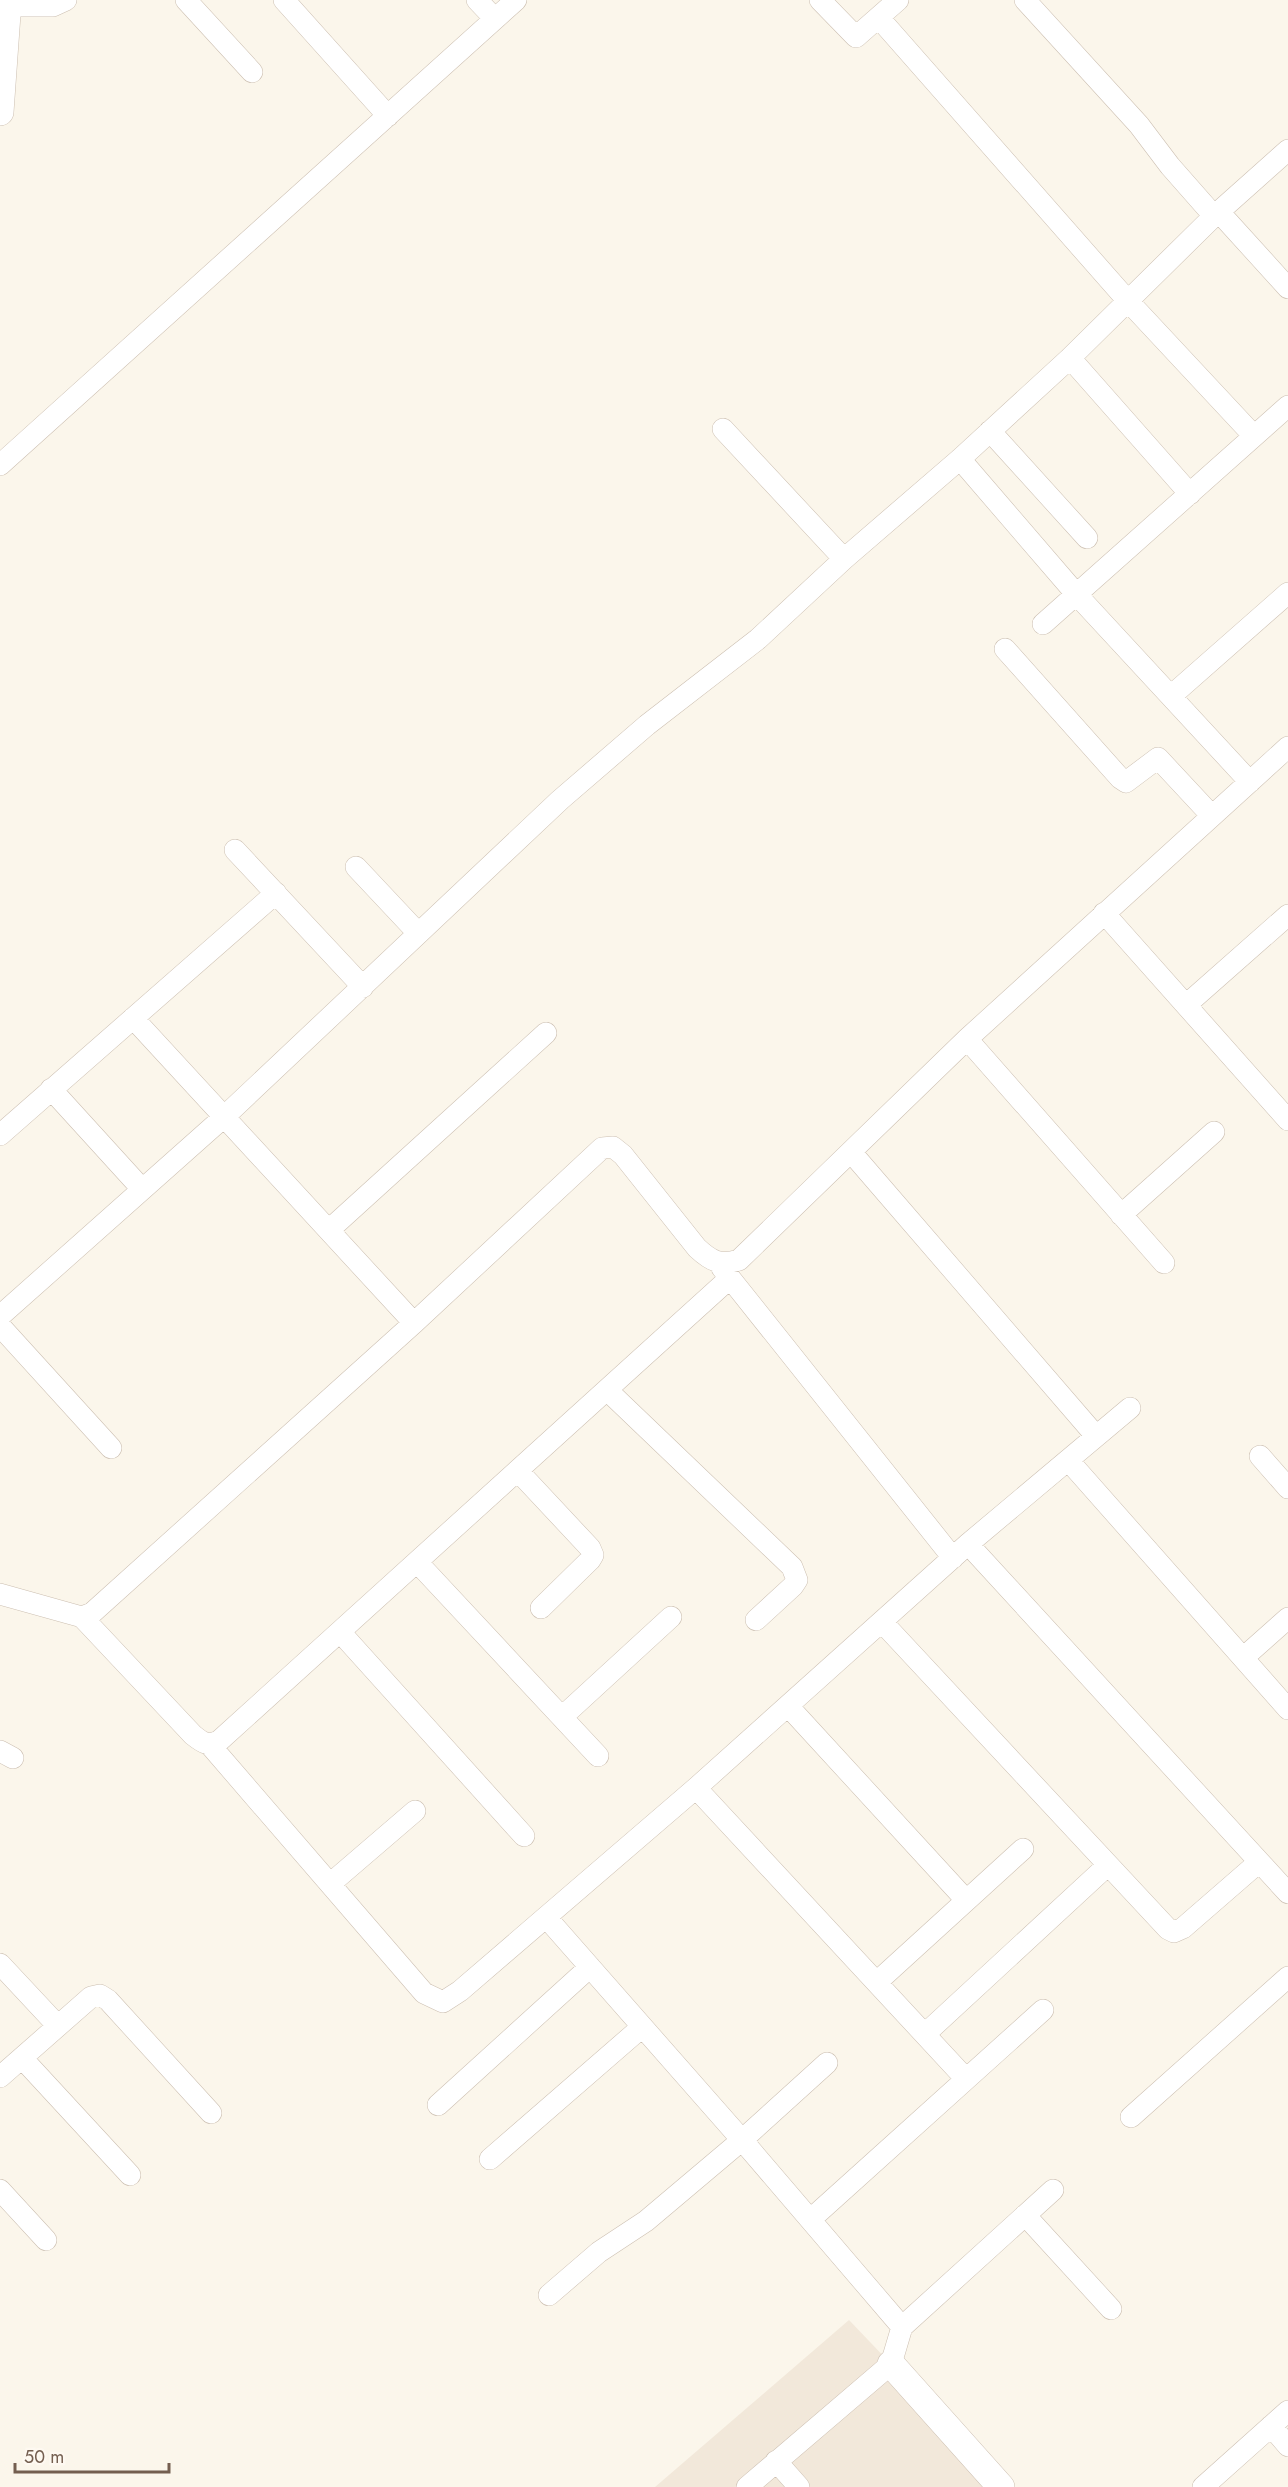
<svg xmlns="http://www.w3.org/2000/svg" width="1288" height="2487" viewBox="0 0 1288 2487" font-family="Jost,sans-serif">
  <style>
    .residential { fill: #f2e8da }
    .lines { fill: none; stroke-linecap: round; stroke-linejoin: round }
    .minor-casing { stroke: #ccbfb1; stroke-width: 22 }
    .tertiary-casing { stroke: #ccbfb1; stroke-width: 28 }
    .minor { stroke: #fff; stroke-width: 21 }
    .tertiary { stroke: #fff; stroke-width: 27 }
  </style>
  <rect width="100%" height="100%" fill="#fbf6eb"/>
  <!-- residential -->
  <path class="residential" d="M 849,2320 L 891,2364 L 1001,2487 L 655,2487 Z"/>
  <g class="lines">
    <!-- minor casing -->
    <g class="minor-casing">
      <path id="minor" d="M 186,0 L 252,72
        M 284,0 L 388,116
        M 477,0 L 495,19
        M 820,0 L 856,37 L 898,0
        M 1025,0 L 1139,125 L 1170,166 L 1214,216
        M 7,6 L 53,6 L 66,0
        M 879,18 L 1128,301 L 1254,436
        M 1219,212 L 1288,288
        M 1070,358 L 1190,494
        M 723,429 L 844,559
        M 990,431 L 1087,538
        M 960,459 L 1077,595 L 1250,782
        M 0,465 L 516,0
        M 1043,624 L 1288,406
        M 1005,649 L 1120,778 L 1126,782 L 1158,758 L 1212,816
        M 1171,696 L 1288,593
        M 235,850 L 363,987
        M 356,867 L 418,933
        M 1104,913 L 1288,1120
        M 1186,1005 L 1288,915
        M 133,1018 L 414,1323
        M 967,1039 L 1164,1263
        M 51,1089 L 142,1189
        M 0,1135 L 276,893
        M 851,1152 L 1096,1436
        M 1121,1215 L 1214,1132
        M 329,1230 L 546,1033
        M 722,1268 L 953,1558
        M 0,1316 L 225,1116 L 560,800 L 647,725 L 758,639 L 844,559 L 960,459 L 1070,358 L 1214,216 L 1288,150
        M 0,1326 L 111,1448
        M 607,1390 L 792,1567 L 797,1580 L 793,1586 L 756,1620
        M 1260,1456 L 1288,1488
        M 1068,1460 L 1288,1709
        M 518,1471 L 590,1548 L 593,1555 L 590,1560 L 541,1608
        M 968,1544 L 1288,1893
        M 417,1562 L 598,1756
        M 0,1594 L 82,1617 L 92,1613 L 414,1323 L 602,1148 L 613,1147 L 623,1155 L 697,1248 C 711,1261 720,1266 739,1260 L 967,1039 L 1288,747
        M 82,1617 L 193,1735 C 203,1743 207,1746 219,1741 L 730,1278
        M 882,1622 L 1168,1929 L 1174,1932 L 1183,1928 L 1259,1862
        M 341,1633 L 524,1836
        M 1243,1658 L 1288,1618
        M 788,1706 L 966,1900
        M 562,1717 L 671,1617
        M 210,1745 L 424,1993 L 443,2002 L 460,1991 L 696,1788 L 968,1544 L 1130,1408
        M 0,1751 L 13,1758
        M 696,1788 L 966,2079
        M 330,1884 L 415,1811
        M 546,1917 L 742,2140 L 902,2327 L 891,2364 L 747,2487
        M 0,1964 L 58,2026
        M 877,1982 L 1023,1849
        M 925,2034 L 1108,1865
        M 22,2058 L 130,2175
        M 0,2077 L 91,1997 L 100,1995 L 108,2000 L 211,2113
        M 438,2105 L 590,1967
        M 1131,2117 L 1288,1977
        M 490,2159 L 642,2027
        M 0,2190 L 46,2240
        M 1025,2215 L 1111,2309
        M 811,2219 L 1043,2010
        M 549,2295 L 599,2252 L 646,2221 L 742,2140 L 827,2063
        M 902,2327 L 1053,2190
        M 1271,2426 L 1288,2446
        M 776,2461 L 799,2487
        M 1203,2487 L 1288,2411"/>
    </g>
    <!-- tertiary casing -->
    <g class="tertiary-casing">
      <path id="tertiary" d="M 0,112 L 8,0
        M 891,2364 L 1001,2487"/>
    </g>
    <!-- minor -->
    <use href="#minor" class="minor"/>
    <!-- tertiary -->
    <use href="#tertiary" class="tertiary"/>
  </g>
  <!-- scale -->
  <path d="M15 2463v9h154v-9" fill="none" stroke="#745f50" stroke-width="3"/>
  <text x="24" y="2463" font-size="18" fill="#745f50" stroke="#fef9f1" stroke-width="4.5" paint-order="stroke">50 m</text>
</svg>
